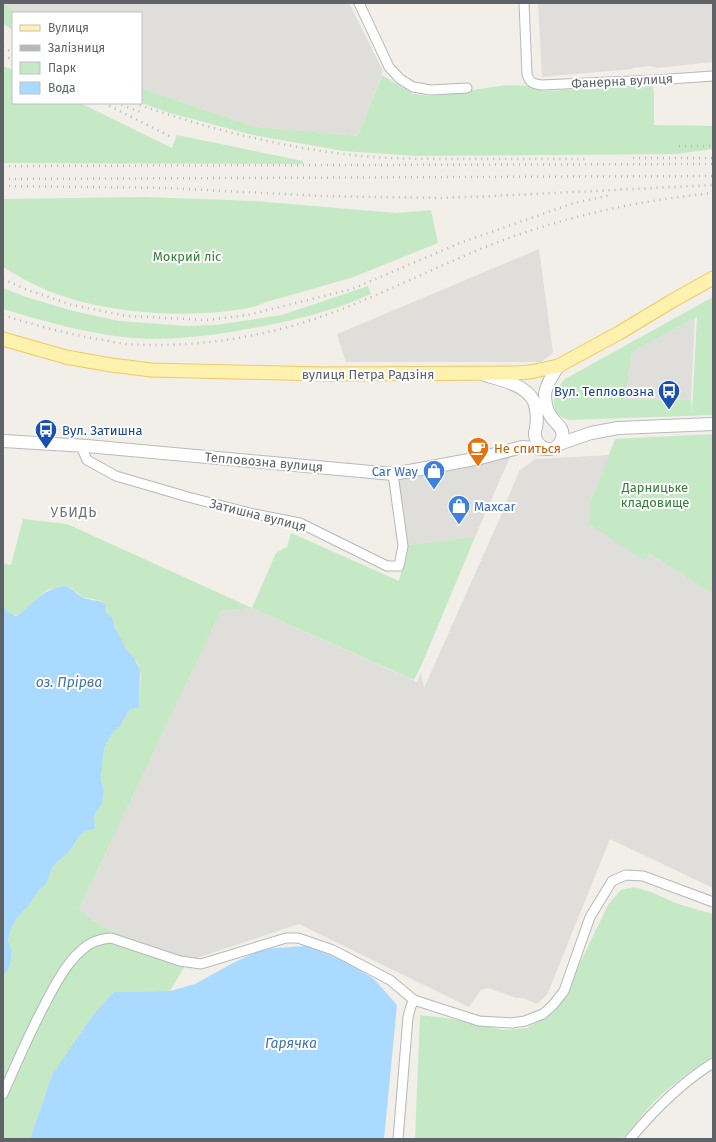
<svg xmlns="http://www.w3.org/2000/svg" width="716" height="1142" viewBox="0 0 716 1142" font-family="'Fira Sans',sans-serif">
  <style>
    .industrial { fill: #e0deda }
    .green { fill: #c5e8c5; fill-rule: evenodd }
    .water { fill: #aadaff }
    .lines { fill: none; stroke-linecap: round; stroke-linejoin: round }
    .street-casing { stroke: #b5b8bc; stroke-width: 11 }
    .secondary-casing { stroke: #b6babf; stroke-width: 14 }
    .primary-casing { stroke: #f2c960; stroke-width: 15 }
    .street { stroke: #fff; stroke-width: 9 }
    .secondary { stroke: #fff; stroke-width: 12 }
    .primary { stroke: #fff2af; stroke-width: 13 }
    .rail { stroke: #b6b7b8; stroke-width: 2.5; stroke-dasharray: 1 5; stroke-linecap: butt }
    .labels { text-anchor: middle; dominant-baseline: central; stroke-width: 4; stroke-linejoin: round; paint-order: stroke }
    .street-label { font-size: 13px; fill: #5f6368; stroke: #fff }
    .park-label { font-size: 13px; fill: #348238; stroke: #fff }
    .transit-label { font-size: 13px; fill: #164399; stroke: #fff; text-anchor: end }
    .food-label { font-size: 13px; fill: #c56008; stroke: #fff; text-anchor: start }
    .shop-label { font-size: 13px; fill: #366cbe; stroke: #fff; text-anchor: end }
    .neighbourhood-label { font-size: 14px; letter-spacing: 1px; fill: #70757a; stroke: #fff }
    .water-label { font-size: 14px; font-style: italic; fill: #4174aa; stroke: #fff }
  </style>
  <rect width="100%" height="100%" fill="#f1efe8"/>
  <!-- industrial -->
  <path class="industrial" d="M 3,3 L 349,3 L 383,71 L 358,136 L 257,127 L 141,88 L 141,13 L 18,13 Z
    M 538,3 L 713,3 L 713,62 L 657,68 L 651,66 L 633,68 L 632,69 L 542,77 Z
    M 539,249 L 553,353 L 541,362 L 346,362 L 337,334 Z
    M 695,318 L 691,400 L 625,399 L 632,352 Z
    M 609,455 L 590,504 L 646,560 L 650,554 L 713,594 L 713,888 L 610,839 L 547,995 L 537,1004 L 523,998 L 516,998 L 488,988 L 481,990 L 469,1007 L 299,924 L 188,961 L 101,926 L 79,909 L 221,611 L 252,608 L 417,682 L 421,673 L 424,688 L 499,520 L 519,471 L 535,459 Z
    M 510,457 L 475,537 L 408,545 L 397,479 L 464,468 Z"/>
  <!-- green -->
  <path class="green" d="M 3,3 L 18,13 L 13,13 L 13,30 L 3,24 Z
    M 3,66 L 13,70 L 13,103 L 80,103 L 172,148 L 177,135 L 303,161 L 303,164 L 3,163 Z
    M 382,75 L 413,94 L 431,96 L 507,85 L 529,86 L 544,91 L 652,86 L 654,91 L 654,125 L 713,126 L 713,149 L 676,154 L 416,156 L 344,151 L 253,135 L 170,113 L 141,103 L 141,88 L 257,127 L 358,136 Z
    M 146,197 L 254,201 L 397,213 L 431,210 L 438,243 L 351,278 L 266,302 C 254,308 242,309 228,311 C 180,317 115,313 69,298 C 45,291 24,280 3,267 L 3,199 Z
    M 368,286 L 371,294 C 356,300 341,307 325,311 C 307,317 288,321 269,325 C 225,334 179,341 133,338 C 89,334 46,322 3,309 L 3,288 L 26,297 L 73,311 L 119,321 L 186,326 L 216,325 L 282,315 Z
    M 713,297 L 713,415 L 568,420 C 565,419 562,417 559,415 C 548,405 556,387 565,379 ZM 697,317 L 692,411 L 691,400 L 625,399 L 632,352 Z
    M 713,434 L 713,594 L 650,554 L 645,561 L 589,524 L 590,504 L 615,439 Z
    M 23,519 L 67,524 L 252,608 L 276,553 L 287,547 L 291,533 L 399,581 L 408,545 L 475,537 L 422,664 L 414,680 L 252,608 L 221,611 L 79,909 L 101,926 L 188,961 L 170,991 L 114,992 L 52,1075 L 30,1139 L 3,1139 L 3,976 L 8,970 L 11,948 L 8,940 L 11,929 L 17,918 L 30,904 L 39,890 L 46,884 L 53,866 L 69,852 L 80,835 L 86,831 L 95,829 L 94,819 L 96,812 L 102,804 L 104,790 L 101,780 L 103,757 L 105,746 L 114,731 L 120,727 L 130,709 L 139,708 C 139,696 142,681 140,669 C 139,661 130,656 126,649 C 120,639 115,627 112,617 L 106,613 L 106,609 L 102,601 L 83,597 L 71,588 L 65,586 L 47,590 L 21,613 C 11,618 7,613 3,604 L 3,563 L 11,565 Z
    M 634,887 L 651,892 L 678,904 L 713,914 L 713,1056 C 692,1070 670,1085 652,1104 C 642,1115 633,1128 622,1139 L 415,1139 L 420,1015 L 453,1019 L 504,1030 L 527,1028 L 554,1012 L 577,969 L 608,905 L 621,890 Z"/>
  <!-- water -->
  <path class="water" d="M 65,586 C 72,588 76,593 82,597 C 89,601 99,599 105,604 L 106,613 L 112,617 L 115,627 L 126,649 L 134,658 L 140,669 L 139,708 L 130,709 L 120,727 L 114,731 L 105,746 L 103,757 L 101,780 L 104,790 L 102,804 L 96,812 L 94,818 L 95,829 L 86,831 L 80,835 L 69,852 L 53,866 L 46,884 L 39,890 L 30,904 L 17,918 L 11,929 L 8,940 L 11,948 L 11,960 L 8,970 L 3,976 L 3,604 L 7,612 L 16,616 L 21,613 C 35,601 45,588 65,586 Z
    M 305,946 L 341,959 L 374,979 L 397,1005 L 384,1139 L 30,1139 L 52,1075 L 94,1014 L 114,992 L 170,991 L 195,984 L 233,963 L 263,949 Z"/>
  <g class="lines">
    <!-- street casing -->
    <g class="street-casing">
      <path id="street" d="M 359,3 L 389,67 L 400,79 L 413,87 L 431,90 L 467,88
        M 524,3 L 527,74 C 529,82 533,84 541,85 L 655,80 L 713,76
        M 81,446 L 87,460 L 116,476 L 188,497 L 254,514 L 300,523 L 387,566 L 399,566 L 403,546 L 393,474
        M 3,1094 C 16,1064 29,1034 45,1004 C 56,983 68,959 88,945 C 95,940 103,939 111,938 L 180,961 L 201,964 L 286,938 L 298,938 L 333,950 L 390,980 L 414,1000 L 479,1021 L 512,1023 L 525,1021 L 543,1014 L 553,1005 L 564,991 L 590,917 L 612,881 L 626,875 L 643,876 L 713,902
        M 398,1139 L 408,1017 L 411,1006 L 414,1000
        M 630,1139 C 654,1110 681,1083 713,1063"/>
    </g>
    <!-- secondary casing -->
    <g class="secondary-casing">
      <path id="secondary" d="M 485,375 C 504,381 533,386 536,409 C 537,415 537,422 536,428
        M 535,432 C 534,450 557,456 562,438 C 565,427 554,423 550,415 C 546,409 545,401 545,394 C 546,384 553,375 558,366
        M 3,441 L 87,446 L 393,474 L 480,458 L 522,447 L 547,449
        M 559,444 L 591,433 L 618,428 L 713,424"/>
    </g>
    <!-- primary casing -->
    <g class="primary-casing">
      <path id="primary" d="M 3,339 L 66,357 L 111,365 L 152,370 L 325,374 L 516,373 L 530,372 L 558,366 L 619,333 L 672,301 L 713,278"/>
    </g>
    <!-- street -->
    <use href="#street" class="street"/>
    <!-- secondary -->
    <use href="#secondary" class="secondary"/>
    <!-- primary -->
    <use href="#primary" class="primary"/>
    <!-- rail -->
    <path class="rail" d="M 3,47 L 13,53
      M 3,55 L 13,60
      M 104,103 L 171,137
      M 116,103 L 144,113
      M 134,103 C 211,130 291,150 373,157 C 404,159 436,159 467,159 C 506,159 546,159 585,159
      M 679,146 L 713,146
      M 633,158 L 713,158
      M 3,166 L 713,164
      M 3,179 L 713,176
      M 3,186 L 167,188 L 321,196 L 440,198 L 494,196 L 713,185
      M 3,279 L 25,289 L 72,305 L 127,316 L 207,320 L 248,315 L 352,289 L 460,243 L 571,204 L 610,195
      M 3,315 C 33,325 65,333 96,339 C 106,340 116,343 126,344 C 205,349 284,334 357,303 C 418,278 476,247 539,228 C 595,210 654,199 713,193"/>
  </g>
  <!-- icons -->
  <defs>
    <g id="bus-pin" transform="scale(1.15)"><path d="M0 17L-7.5 6A9.5 9.5 0 1 1 7.5 6Z" fill="#1a4fb4" stroke="#fff"/><path d="M-5-6H5V4H4V6H2V4H-2V6H-4V4H-5ZM-3.5-4V0h7V-4ZM-3.5 1.2v1.5H-2V1.2ZM2 1.2v1.5H3.5V1.2Z" fill="#fff"/></g>
    <g id="cafe-pin" transform="scale(1.15)"><path d="M0 17L-7.5 6A9.5 9.5 0 1 1 7.5 6Z" fill="#e8710a" stroke="#fff"/><path d="M-5.5-4.5H6V0H3Q3 3.5 0 3.5H-2.5Q-5.5 3.5-5.5 0ZM3-3.2v2h1.7v-2ZM-6 4.5H4V6H-6Z" fill="#fff"/></g>
    <g id="shop-pin" transform="scale(1.15)"><path d="M0 17L-7.5 6A9.5 9.5 0 1 1 7.5 6Z" fill="#3f7fe0" stroke="#fff"/><path d="M-5-2.5h2.3a2.7 3.5 0 0 1 5.4 0H5L5.5 6h-11ZM-1.5-2.5h3a1.5 2.3 0 0 0-3 0Z" fill="#fff"/></g>
  </defs>
  <g fill-rule="evenodd">
    <use href="#bus-pin" x="669" y="391"/>
    <use href="#bus-pin" x="46" y="430"/>
    <use href="#cafe-pin" x="478" y="448"/>
    <use href="#shop-pin" x="434" y="471"/>
    <use href="#shop-pin" x="459" y="506"/>
  </g>
  <g class="labels">
    <!-- street labels -->
    <g class="street-label">
      <text transform="translate(622 81) rotate(-3)">Фанерна вулиця</text>
      <text x="368" y="374">вулиця Петра Радзіня</text>
      <text transform="translate(264 462) rotate(5)">Тепловозна вулиця</text>
      <text transform="translate(258 515) rotate(14)">Затишна вулиця</text>
    </g>
    <!-- park labels -->
    <g class="park-label">
      <text x="187" y="256">Мокрий ліс</text>
      <text x="655" y="487">Дарницьке<tspan x="655" dy="15">кладовище</tspan></text>
    </g>
    <!-- transit labels -->
    <g class="transit-label">
      <text x="654" y="391">Вул. Тепловозна</text>
      <text x="62" y="430" text-anchor="start">Вул. Затишна</text>
    </g>
    <!-- food labels -->
    <g class="food-label">
      <text x="494" y="448">Не спиться</text>
    </g>
    <!-- shop labels -->
    <g class="shop-label">
      <text x="418" y="471">Car Way</text>
      <text x="474" y="506" text-anchor="start">Maxcar</text>
    </g>
    <!-- neighbourhood labels -->
    <g class="neighbourhood-label">
      <text x="74" y="512">УБИДЬ</text>
    </g>
    <!-- water labels -->
    <g class="water-label">
      <text x="69" y="682">оз. Прірва</text>
      <text x="291" y="1043">Гарячка</text>
    </g>
  </g>
  <!-- border -->
  <rect width="716" height="1142" fill="none" stroke="#5f6368" stroke-width="8"/>
  <!-- legend -->
  <rect x="12" y="12" width="130" height="92" fill="#ffffff" stroke="#bfc1c3"/>
  <rect x="20" y="25" width="20" height="6" fill="#fff2af" stroke="#bfc1c3"/>
  <text x="48" y="32" font-size="12" fill="#5f6368">Вулиця</text>
  <rect x="20" y="45" width="20" height="6" fill="#b6b7b8" stroke="#bfc1c3"/>
  <text x="48" y="52" font-size="12" fill="#5f6368">Залізниця</text>
  <rect x="20" y="62" width="20" height="12" fill="#c5e8c5" stroke="#bfc1c3"/>
  <text x="48" y="72" font-size="12" fill="#5f6368">Парк</text>
  <rect x="20" y="82" width="20" height="12" fill="#aadaff" stroke="#bfc1c3"/>
  <text x="48" y="92" font-size="12" fill="#5f6368">Вода</text>
</svg>
